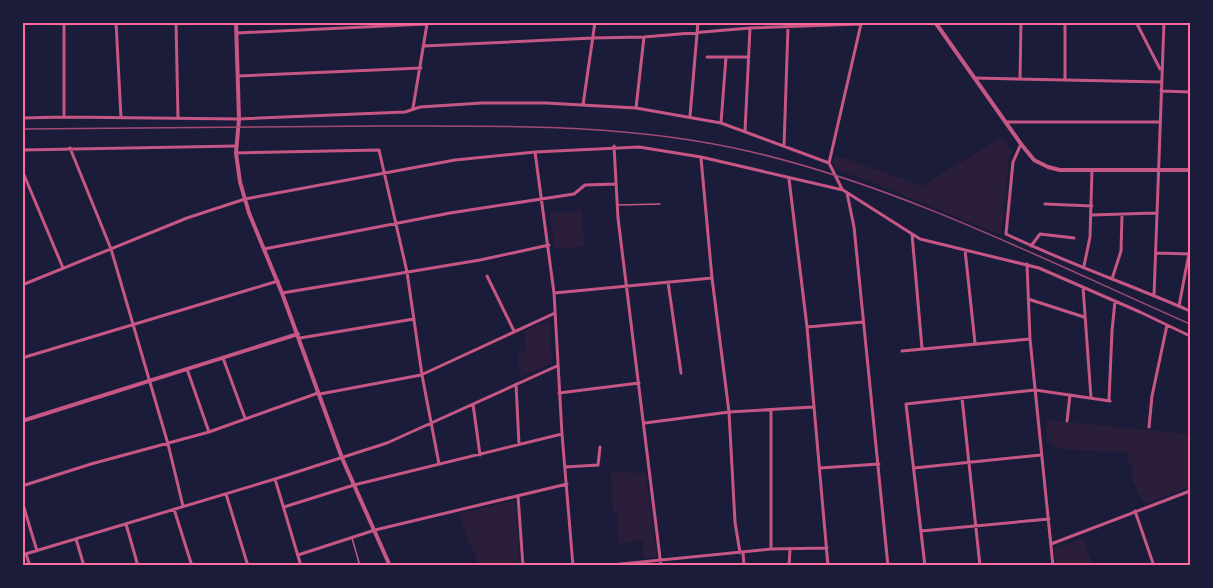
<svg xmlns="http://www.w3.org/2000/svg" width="1213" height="588" viewBox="0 0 1213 588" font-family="'Source Sans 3',sans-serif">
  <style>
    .green { fill: #2a1e3b }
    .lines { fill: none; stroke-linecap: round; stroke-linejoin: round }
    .service { stroke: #c65784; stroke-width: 1.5 }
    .minor { stroke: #c65784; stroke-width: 3 }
    .tertiary { stroke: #c65784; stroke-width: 4 }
    .rail { stroke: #a44b75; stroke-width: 1.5 }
    .neatline { fill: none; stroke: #ff6b9d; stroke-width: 2 }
  </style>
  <rect width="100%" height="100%" fill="#1b1b3a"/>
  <!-- green -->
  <path class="green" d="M 1002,137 L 1012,152 L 1009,158 L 1001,235 L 869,181 L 836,169 L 833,163 L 835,155 L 922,186 Z
    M 582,210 L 585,247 L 554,248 L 550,213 Z
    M 549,320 L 552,363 L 520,377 L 518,355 L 526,351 L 524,331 Z
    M 1046,420 L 1190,434 L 1190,487 L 1144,504 L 1131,478 L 1133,465 L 1128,464 L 1128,453 L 1061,449 L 1047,443 Z
    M 611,472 L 646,473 L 657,557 L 644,558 L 642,540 L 619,544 L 617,514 L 613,514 Z
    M 515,500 L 520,565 L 479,565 L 458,514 Z
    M 1082,538 L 1093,565 L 1056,565 L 1054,549 Z"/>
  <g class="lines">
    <!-- service -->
    <path class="service" d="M 618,205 L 660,204
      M 352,538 L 360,566"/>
    <!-- minor -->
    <path class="minor" d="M 116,22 L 121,118
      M 176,22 L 178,118
      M 1065,22 L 1065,80
      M 1136,22 L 1160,69
      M 237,33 L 427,24
      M 424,46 L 593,38 L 644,37 L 750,28 L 861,24
      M 707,57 L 749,57
      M 238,76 L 421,68
      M 975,78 L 1162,82
      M 1020,79 L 1021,22
      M 1161,91 L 1190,92
      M 583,105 L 595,22
      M 413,108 L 427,24
      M 636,108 L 644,37
      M 690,116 L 698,22
      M 64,117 L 64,22
      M 22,118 L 64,117 L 239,119 L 405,112 L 420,107 L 482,103 L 546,103 L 636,108 L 721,123 L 829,163
      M 1005,122 L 1159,122
      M 721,123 L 726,57
      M 745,131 L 750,28
      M 1021,144 L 1013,162 L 1006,234 C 1066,263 1129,284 1190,311
      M 614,146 L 618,218 L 661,566
      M 784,146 L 788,27
      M 70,148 L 111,249 L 168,444 L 183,506
      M 22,150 L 236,146
      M 535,152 L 554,293 L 562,434 L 573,566
      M 236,153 L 379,150 L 407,272 L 422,375 L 439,464
      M 701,158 L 712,278 L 729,412 L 735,522 L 740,553
      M 829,163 L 861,24
      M 829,163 L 842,189
      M 22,170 L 63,268
      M 789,179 L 807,327 L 828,566
      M 847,193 L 854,227 L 888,566
      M 1045,204 L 1092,206
      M 1092,215 L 1156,213
      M 912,234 L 922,348
      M 1031,246 L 1040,234 L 1074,238
      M 264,249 L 450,213 L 574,194 L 585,185 L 616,184
      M 965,250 L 975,343
      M 1156,253 L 1190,254
      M 1027,264 L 1030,339 L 1053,566
      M 1084,266 L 1090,237 L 1092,170
      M 487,276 L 514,331
      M 1112,279 L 1121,251 L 1122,215
      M 668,282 L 681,373
      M 22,285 L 187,218 L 245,199 L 455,160 L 535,152 L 639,147 L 701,157 L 843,190 L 920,239 L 1039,268 L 1140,312 L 1190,336
      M 1083,287 L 1091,398
      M 282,293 L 480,260 L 549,245
      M 554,293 L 712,278
      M 1154,296 L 1164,22
      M 1028,299 L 1084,317
      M 1179,306 L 1190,248
      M 807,327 L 863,322
      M 300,338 L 414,319
      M 902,351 L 1030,339
      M 22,358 L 278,281
      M 223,358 L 245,418
      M 187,369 L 209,432
      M 516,384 L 519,444
      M 559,393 L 639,383
      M 320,394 L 421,375 L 555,313
      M 962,398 L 980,566
      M 1109,400 L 1112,331 L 1115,301
      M 473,404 L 480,455
      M 771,410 L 771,549
      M 1067,421 L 1070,395
      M 645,423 L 729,412 L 813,407
      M 1149,427 L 1152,396 L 1167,325
      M 565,467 L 598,465 L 600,447
      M 820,468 L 879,464
      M 914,468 L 1041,455
      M 275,479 L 301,566
      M 22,486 L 91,464 L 209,432 L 318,393
      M 226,494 L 248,566
      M 518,496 L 523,566
      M 22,501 L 37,551
      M 284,507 L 354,485 L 562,434
      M 174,509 L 192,566
      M 1135,511 L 1154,566
      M 126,524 L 138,566
      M 921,531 L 1049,519
      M 76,539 L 84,566
      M 1051,544 L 1190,491
      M 743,552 L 744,566
      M 26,554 L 30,566
      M 22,555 L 275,479 L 387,443 L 557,366
      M 298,555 L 375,530 L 567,484
      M 601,566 L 771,549 L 827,548
      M 789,566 L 790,549
      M 925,566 L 906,404 L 1035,390 L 1110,401"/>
    <!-- tertiary -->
    <path class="tertiary" d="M 236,22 L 239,119 L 236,153 L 240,182 L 249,213 L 282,293 L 342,458 L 390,566
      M 935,22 L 1021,144 L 1034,160 L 1048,167 L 1060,170 L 1190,170
      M 22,421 L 298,334"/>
    <!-- rail -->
    <path class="rail" d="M 22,129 C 141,128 260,127 379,126 C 504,126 630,123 752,152 C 902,187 1049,262 1190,324"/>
  </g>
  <!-- border -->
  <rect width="1213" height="588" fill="none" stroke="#1b1b3a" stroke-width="48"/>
  <rect x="24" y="24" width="1165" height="540" class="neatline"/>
</svg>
